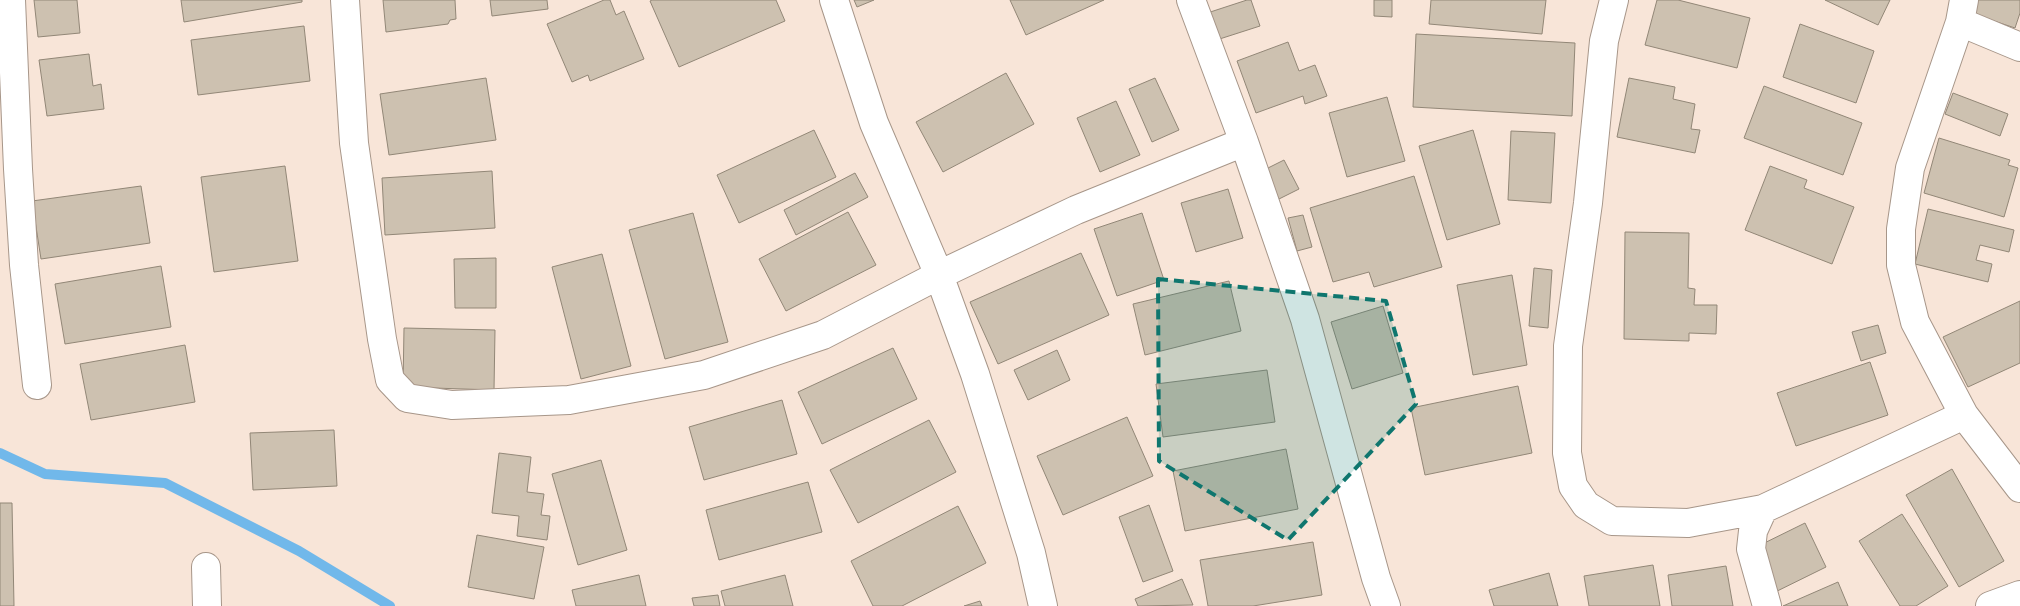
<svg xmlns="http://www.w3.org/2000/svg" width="2020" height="606" viewBox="0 0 2020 606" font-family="'IBM Plex Serif',serif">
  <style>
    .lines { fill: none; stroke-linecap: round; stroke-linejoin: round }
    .stream { stroke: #71b8ea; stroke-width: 10 }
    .building { fill: #cdc1b0; stroke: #928777 }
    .street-casing { stroke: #a79689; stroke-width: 30 }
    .street { stroke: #fff; stroke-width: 28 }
    .marked { fill: #0f766e; fill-opacity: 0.2; stroke: #0f766e; stroke-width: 4; stroke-dasharray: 10 6; stroke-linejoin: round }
  </style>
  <rect width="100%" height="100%" fill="#f8e5d8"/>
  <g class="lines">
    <!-- stream -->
    <path class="stream" d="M 0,453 L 45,474 L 165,483 L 299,551 L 390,606"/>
  </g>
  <!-- building -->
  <path class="building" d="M 34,0 L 77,0 L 80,33 L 38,37 Z
    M 181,0 L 302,0 L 302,2 L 184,22 Z
    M 383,0 L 455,0 L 456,19 L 450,20 L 448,24 L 386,32 Z
    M 490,0 L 547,0 L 548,9 L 492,16 Z
    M 604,0 L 610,0 L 616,15 L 624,11 L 644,59 L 590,81 L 588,75 L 572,82 L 547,24 Z
    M 652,0 L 776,0 L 785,21 L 679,67 L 650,1 Z
    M 854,0 L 874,0 L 857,7 Z
    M 1010,0 L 1104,0 L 1026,35 Z
    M 1247,0 L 1251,0 L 1260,26 L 1204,44 L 1195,17 Z
    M 1374,0 L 1392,0 L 1392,17 L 1374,16 Z
    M 1431,0 L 1546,0 L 1542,34 L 1429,24 Z
    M 1657,0 L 1678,0 L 1750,18 L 1737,68 L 1645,45 Z
    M 1825,0 L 1890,0 L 1878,25 Z
    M 1971,0 L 2020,0 L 2020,13 L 2015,28 L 1967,12 Z
    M 1800,24 L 1874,51 L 1856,103 L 1783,77 Z
    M 304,26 L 310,81 L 198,95 L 191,40 Z
    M 1416,34 L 1575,43 L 1572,116 L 1413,107 Z
    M 1288,42 L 1299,71 L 1315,65 L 1327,96 L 1305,104 L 1303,96 L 1256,113 L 1237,61 Z
    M 89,54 L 93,86 L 101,84 L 104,109 L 47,116 L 39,60 Z
    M 1006,73 L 1034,124 L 943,172 L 916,122 Z
    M 486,78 L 496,140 L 389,155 L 380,94 Z
    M 1155,78 L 1179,130 L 1152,142 L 1129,89 Z
    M 1629,78 L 1675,87 L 1673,99 L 1695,104 L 1691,129 L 1700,130 L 1695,153 L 1617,137 Z
    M 1764,86 L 1862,123 L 1843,175 L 1744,138 Z
    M 1953,93 L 2008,114 L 2000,136 L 1945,114 Z
    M 1387,97 L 1405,161 L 1347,177 L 1329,113 Z
    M 1116,101 L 1140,155 L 1100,172 L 1077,118 Z
    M 814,130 L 836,177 L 739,223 L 717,175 Z
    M 1473,130 L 1500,224 L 1447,240 L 1419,146 Z
    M 1511,131 L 1555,133 L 1551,203 L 1508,200 Z
    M 1939,138 L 2010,160 L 2008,165 L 2018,168 L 2004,217 L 1924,193 Z
    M 1284,160 L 1299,189 L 1279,199 L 1264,170 Z
    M 285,166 L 298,261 L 214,272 L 201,177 Z
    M 1770,166 L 1807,180 L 1804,188 L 1854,207 L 1832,264 L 1745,230 Z
    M 492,171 L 495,228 L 385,235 L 382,178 Z
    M 855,173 L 868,197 L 796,235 L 784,210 Z
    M 1414,176 L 1442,267 L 1374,287 L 1369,272 L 1333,282 L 1310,208 Z
    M 141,186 L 150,243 L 41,259 L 32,201 Z
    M 1228,189 L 1243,238 L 1196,252 L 1181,203 Z
    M 1928,209 L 2014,230 L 2009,252 L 1980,245 L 1976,260 L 1992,264 L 1988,282 L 1915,264 Z
    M 848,212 L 876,265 L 786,311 L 759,259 Z
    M 693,213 L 728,342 L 665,359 L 629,230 Z
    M 1142,213 L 1164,280 L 1117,296 L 1094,229 Z
    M 1303,215 L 1312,247 L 1297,251 L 1288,218 Z
    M 1625,232 L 1689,233 L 1688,288 L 1695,289 L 1694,305 L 1717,305 L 1716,334 L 1689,333 L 1689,341 L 1624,339 Z
    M 1081,253 L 1109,315 L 998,364 L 970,302 Z
    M 602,254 L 631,366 L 581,379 L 552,267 Z
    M 496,258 L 496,308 L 455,308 L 454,259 Z
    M 161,266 L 171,327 L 65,344 L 55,284 Z
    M 1534,268 L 1552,270 L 1548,328 L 1529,326 Z
    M 1512,275 L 1527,365 L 1473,375 L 1457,285 Z
    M 1229,281 L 1241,331 L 1145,355 L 1133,304 Z
    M 2020,301 L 2020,363 L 1968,387 L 1943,337 Z
    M 1383,306 L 1403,373 L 1352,389 L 1331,322 Z
    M 1878,325 L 1886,353 L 1861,361 L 1852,332 Z
    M 404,328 L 495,330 L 494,390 L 403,387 Z
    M 185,345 L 195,402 L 91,420 L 80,364 Z
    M 893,348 L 917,399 L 822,444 L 798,392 Z
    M 1057,350 L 1070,380 L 1028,400 L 1014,370 Z
    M 1870,362 L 1888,415 L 1796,446 L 1777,393 Z
    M 1267,370 L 1275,422 L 1163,437 L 1156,384 Z
    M 1518,386 L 1532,453 L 1425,475 L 1411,408 Z
    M 782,400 L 797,454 L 704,480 L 689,427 Z
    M 1127,417 L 1153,476 L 1063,515 L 1037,456 Z
    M 929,420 L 956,472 L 858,523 L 830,470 Z
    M 334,430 L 337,486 L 253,490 L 250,433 Z
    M 1286,449 L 1298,509 L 1185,531 L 1173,471 Z
    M 499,453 L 531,457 L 527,492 L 544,494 L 541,515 L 550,516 L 547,540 L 517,536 L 519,516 L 492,513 Z
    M 601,460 L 627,550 L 578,565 L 552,474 Z
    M 1952,469 L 2004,561 L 1959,587 L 1906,495 Z
    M 808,482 L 822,532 L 719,560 L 706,510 Z
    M 0,503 L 12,503 L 14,606 L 0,606 Z
    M 1149,505 L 1173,571 L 1143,582 L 1119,517 Z
    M 958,506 L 986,563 L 902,606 L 873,606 L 851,561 Z
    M 1902,514 L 1948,586 L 1916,606 L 1900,606 L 1859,541 Z
    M 1805,523 L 1826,567 L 1761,599 L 1740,555 Z
    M 477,535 L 544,547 L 534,599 L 468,587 Z
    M 1313,542 L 1322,595 L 1253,606 L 1208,606 L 1200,560 Z
    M 1653,565 L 1660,606 L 1589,606 L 1584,576 Z
    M 1726,566 L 1733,606 L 1672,606 L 1668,575 Z
    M 1549,573 L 1558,606 L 1494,606 L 1489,590 Z
    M 639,575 L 646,606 L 576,606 L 572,590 Z
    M 785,575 L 793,606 L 725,606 L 721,591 Z
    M 1182,579 L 1193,605 L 1138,606 L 1135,599 Z
    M 1838,582 L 1848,606 L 1783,606 Z
    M 718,595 L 720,606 L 694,606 L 692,598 Z
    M 980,601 L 982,606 L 964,606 Z"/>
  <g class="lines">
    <!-- street casing -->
    <g class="street-casing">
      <path id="street" d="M 11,0 L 18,169 L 24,265 L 37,385
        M 345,0 L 354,143 L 382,339 L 390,380 L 407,398 L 452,405 L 569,400 L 704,375 L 823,335 L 939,275 L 1076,210 L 1244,142
        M 834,0 L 874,123 L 939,275 L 975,374 L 1031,553 L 1043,606
        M 1191,0 L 1244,142 L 1305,319 L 1376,578 L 1386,606
        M 1614,0 L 1604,41 L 1588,203 L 1568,346 L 1567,453 L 1573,486 L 1586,505 L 1612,521 L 1688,523 L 1763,509 L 1964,415
        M 1964,0 L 1960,22 L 1910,168 L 1901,229 L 1901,265 L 1915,322 L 1964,415 L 2020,488
        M 1960,22 L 2020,47
        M 1763,509 L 1753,531 L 1751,549 L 1767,606
        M 206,567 L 207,606
        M 1990,606 L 2020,595"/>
    </g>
    <!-- street -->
    <use href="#street" class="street"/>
  </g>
  <!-- marked area -->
  <path class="marked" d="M 1158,279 L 1386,301 L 1416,404 L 1288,540 L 1159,461 Z"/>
</svg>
